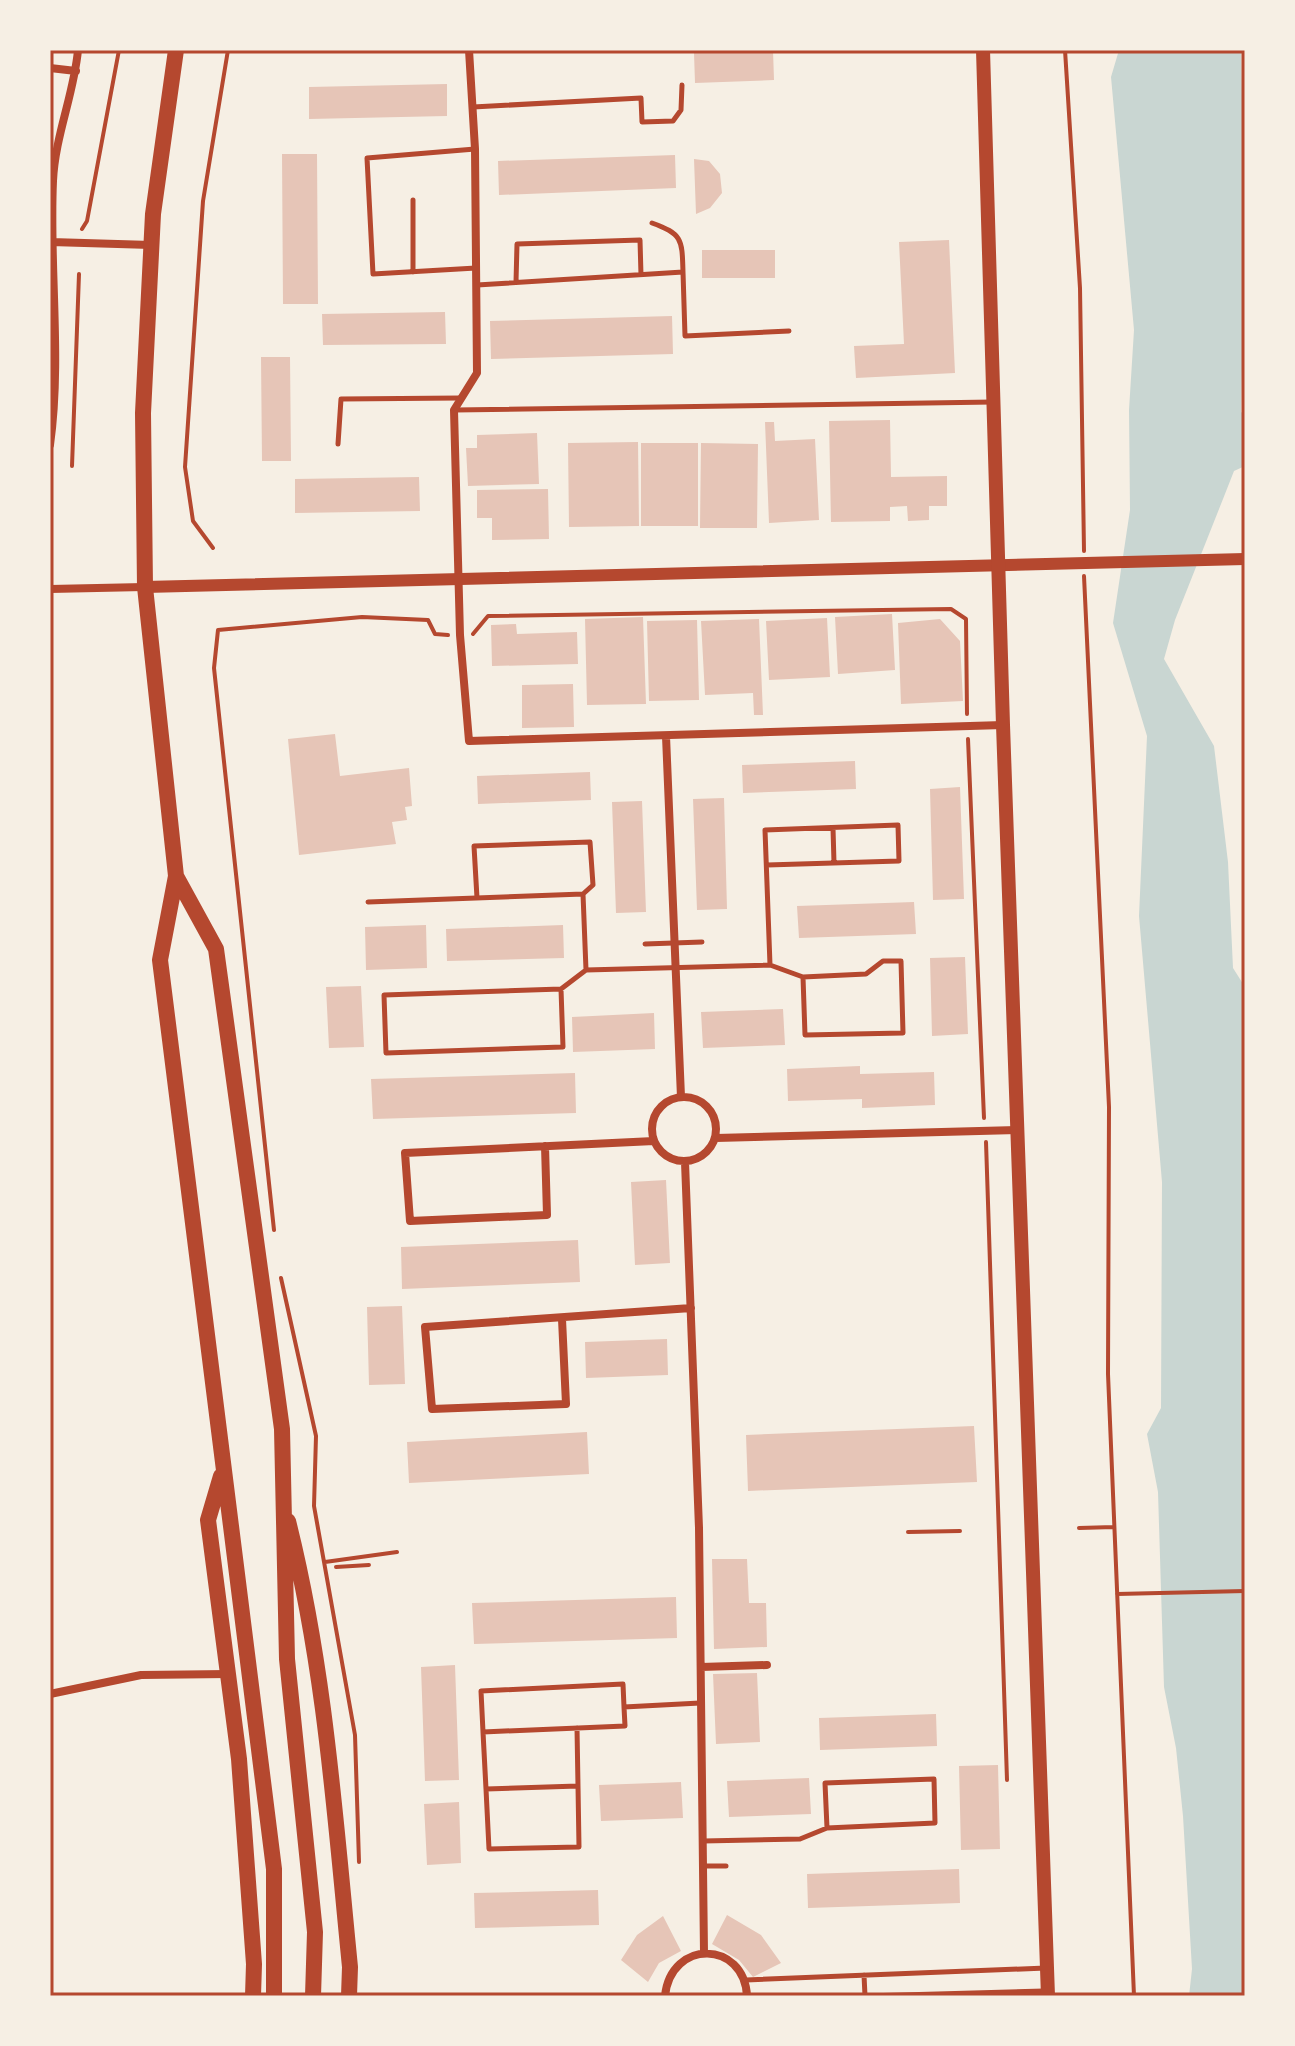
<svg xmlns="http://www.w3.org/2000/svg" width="1295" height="2046" viewBox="0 0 1295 2046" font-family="Poppins,sans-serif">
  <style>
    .water { fill: #c9d6d2 }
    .building { fill: #e6c5b7 }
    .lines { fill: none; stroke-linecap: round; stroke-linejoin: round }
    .path { stroke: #b5482f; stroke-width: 4 }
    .service { stroke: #b5482f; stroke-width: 5 }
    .minor { stroke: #b5482f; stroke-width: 8 }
    .tertiary { stroke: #b5482f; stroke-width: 12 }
    .secondary { stroke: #b5482f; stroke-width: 14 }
    .primary { stroke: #b5482f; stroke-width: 16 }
    .neatline { fill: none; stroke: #b5482f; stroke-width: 3 }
  </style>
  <rect width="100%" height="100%" fill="#f6efe4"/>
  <!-- water -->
  <path class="water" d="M 1119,50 L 1241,50 L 1245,234 L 1241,412 L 1245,415 L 1245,466 L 1234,471 L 1223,499 L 1175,620 L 1164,659 L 1214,746 L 1228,862 L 1233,968 L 1245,987 L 1245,1996 L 1189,1996 L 1192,1969 L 1183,1816 L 1176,1748 L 1164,1687 L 1158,1492 L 1147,1434 L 1161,1408 L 1162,1182 L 1139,916 L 1147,736 L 1113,623 L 1130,510 L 1129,410 L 1134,330 L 1111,77 Z"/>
  <!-- building -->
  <path class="building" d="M 773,50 L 774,80 L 695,83 L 694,53 Z
    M 447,84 L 447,116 L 309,119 L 309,87 Z
    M 282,154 L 317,154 L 318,304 L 283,304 Z
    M 675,155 L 676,188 L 499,195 L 498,161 Z
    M 694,159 L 709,161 L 720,174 L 722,193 L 710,208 L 696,214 Z
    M 949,240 L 955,373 L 856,378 L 854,346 L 904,344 L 899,242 Z
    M 702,250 L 775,250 L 775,278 L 702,278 Z
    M 445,312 L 446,344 L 323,345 L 322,314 Z
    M 672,316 L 673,354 L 491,359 L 490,321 Z
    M 261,357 L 290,357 L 291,461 L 262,461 Z
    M 890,420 L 891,477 L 947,476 L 947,506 L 929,506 L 929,520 L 908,521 L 907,506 L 890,507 L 890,521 L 831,522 L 829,421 Z
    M 765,422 L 774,422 L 775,441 L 815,439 L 819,520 L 769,523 Z
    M 537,433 L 539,484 L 468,486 L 466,448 L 477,448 L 477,435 Z
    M 638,442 L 639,526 L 569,527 L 568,443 Z
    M 641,443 L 698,443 L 698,526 L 641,526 Z
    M 701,443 L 758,444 L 757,528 L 700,528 Z
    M 419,477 L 420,511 L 295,513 L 295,479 Z
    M 548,489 L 549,539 L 492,540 L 492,518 L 477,518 L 477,490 Z
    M 892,614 L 895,670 L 838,674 L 835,617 Z
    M 643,617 L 646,704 L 587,705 L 585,619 Z
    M 827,618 L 830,677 L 769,680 L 766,621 Z
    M 759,619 L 763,715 L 754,715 L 753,693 L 705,695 L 701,621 Z
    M 940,619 L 960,641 L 963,701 L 901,704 L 898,623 Z
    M 697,620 L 699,700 L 649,701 L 647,621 Z
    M 516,624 L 517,634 L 577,632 L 578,664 L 492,666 L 491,625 Z
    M 573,684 L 574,727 L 522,728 L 522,685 Z
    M 335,734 L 340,776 L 409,768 L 412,806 L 405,807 L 407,820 L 392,822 L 396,844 L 299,855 L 288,739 Z
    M 855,761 L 856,789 L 743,793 L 742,765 Z
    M 590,772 L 591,800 L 478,804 L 477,776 Z
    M 960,787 L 964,899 L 933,900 L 930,789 Z
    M 724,798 L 727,909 L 697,910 L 693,799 Z
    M 642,801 L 646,912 L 616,913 L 612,802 Z
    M 914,902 L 916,934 L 799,938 L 797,906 Z
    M 426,925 L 427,968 L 366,970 L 365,927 Z
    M 563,925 L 564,958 L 447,961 L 446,929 Z
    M 965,957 L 968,1034 L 932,1036 L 930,958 Z
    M 361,986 L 364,1047 L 329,1048 L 326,987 Z
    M 783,1009 L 785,1045 L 703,1048 L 701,1012 Z
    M 654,1013 L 655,1049 L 573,1052 L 572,1017 Z
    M 860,1066 L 860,1074 L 934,1072 L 935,1105 L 862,1108 L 862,1099 L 788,1101 L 787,1069 Z
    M 575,1073 L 576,1113 L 373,1119 L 371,1079 Z
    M 666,1180 L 670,1263 L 635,1265 L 631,1182 Z
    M 578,1240 L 580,1282 L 402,1289 L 401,1247 Z
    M 402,1306 L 405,1384 L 369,1385 L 367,1307 Z
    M 667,1339 L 668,1375 L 586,1378 L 585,1342 Z
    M 974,1426 L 977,1482 L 748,1491 L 746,1435 Z
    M 587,1432 L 589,1474 L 409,1483 L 407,1442 Z
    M 712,1559 L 747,1559 L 749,1603 L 766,1603 L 767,1647 L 714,1649 Z
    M 676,1597 L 677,1638 L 474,1644 L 472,1603 Z
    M 455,1665 L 459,1780 L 425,1781 L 421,1667 Z
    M 757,1673 L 760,1742 L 716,1744 L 713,1674 Z
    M 936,1714 L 937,1746 L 820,1750 L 819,1718 Z
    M 998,1765 L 1000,1849 L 961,1850 L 959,1766 Z
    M 809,1778 L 811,1814 L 729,1817 L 727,1781 Z
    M 681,1782 L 683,1818 L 601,1821 L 599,1785 Z
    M 459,1802 L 461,1863 L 427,1865 L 424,1804 Z
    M 959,1869 L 960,1903 L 808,1908 L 807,1874 Z
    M 598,1890 L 599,1925 L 475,1928 L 474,1893 Z
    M 727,1915 L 761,1935 L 781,1963 L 753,1977 L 739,1960 L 712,1944 Z
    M 663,1916 L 681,1951 L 659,1963 L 648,1982 L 621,1960 L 637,1935 Z"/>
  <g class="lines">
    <!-- path -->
    <path class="path" d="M 1065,50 L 1080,288 L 1084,551
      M 82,229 L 87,221 L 119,50
      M 72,466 L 79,274
      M 213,548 L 193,521 L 185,467 L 203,201 L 228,50
      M 1084,576 L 1109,1107 L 1108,1374 L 1134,1996
      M 473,634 L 488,616 L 951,609 L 966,619 L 967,714
      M 968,739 L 984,1118
      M 986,1142 L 1007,1780
      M 274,1230 L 214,668 L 218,630 L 362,617 L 428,620 L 435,634 L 448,635
      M 281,1278 L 316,1436 L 314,1506 L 355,1735 L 359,1862
      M 1079,1528 L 1114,1527
      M 908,1532 L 960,1531
      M 325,1562 L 397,1552
      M 336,1567 L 369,1565
      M 1117,1594 L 1245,1591"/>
    <!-- service -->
    <path class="service" d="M 473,107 L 641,98 L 642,122 L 673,121 L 681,110 L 682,85
      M 475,149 L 367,158 L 373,274 L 476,268
      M 652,223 C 683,234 682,240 683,272
      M 413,272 L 413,200
      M 516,282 L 517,244 L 640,240 L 641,275
      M 477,285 L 683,272 L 685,336 L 789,331
      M 455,410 L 993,402
      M 338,444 L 341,399 L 460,398
      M 833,828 L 834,863
      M 767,865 L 899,861 L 898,825 L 765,830 L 770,965
      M 477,898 L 474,846 L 590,842 L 593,885 L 583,894 L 586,970
      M 368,902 L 583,894
      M 645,944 L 702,942
      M 561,989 L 563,1047 L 386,1053 L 384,995 L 561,989 L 586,970 L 770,965 L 803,977 L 805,1035 L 903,1033 L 901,961 L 883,961 L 866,974 L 803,977
      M 624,1707 L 623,1684 L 481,1691 L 483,1732 L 625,1726 L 624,1707 L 700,1703
      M 483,1732 L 486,1789 L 578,1786 L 577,1728
      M 486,1789 L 489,1849 L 579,1847 L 578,1786
      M 703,1841 L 800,1839 L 827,1828 L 935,1823 L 934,1779 L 825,1783 L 827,1828
      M 703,1866 L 726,1866
      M 864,1975 L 865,1996
      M 746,1980 L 1046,1968
      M 865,1996 L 1044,1991"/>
    <!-- minor -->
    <path class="minor" d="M 469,50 L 475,149 L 477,373 L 454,410 L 460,635 L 469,741 L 1003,725
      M 50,68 L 76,71
      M 51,242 L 151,245
      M 50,445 C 62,358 49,268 53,181 C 55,136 74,94 78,50
      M 50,589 L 144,587
      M 666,736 L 681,1097
      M652 1129a32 32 0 1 1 64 0a32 32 0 1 1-64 0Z
      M 716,1138 L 1017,1130
      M 545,1146 L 547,1215 L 410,1221 L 405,1153 L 654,1141
      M 685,1162 L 699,1528 L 704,1953
      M 562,1319 L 566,1404 L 432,1409 L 425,1327 L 691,1308
      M 701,1667 L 767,1665
      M 50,1694 L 141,1675 L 228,1674
      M 665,1996 C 671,1939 744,1940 747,1996"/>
    <!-- tertiary -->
    <path class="tertiary" d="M 145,587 L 1245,559"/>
    <!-- secondary -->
    <path class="secondary" d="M 983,50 L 1003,725 L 1048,1996"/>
    <!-- primary -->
    <path class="primary" d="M 176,50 L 153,214 L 143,413 L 145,587 L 176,876 L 160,960 L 274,1869 L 274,1996
      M 176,876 L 216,949 L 282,1429 L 287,1659 L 315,1932 L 313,1996
      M 221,1476 L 208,1520 L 239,1759 L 254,1964 L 253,1996
      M 288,1521 C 325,1668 335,1817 350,1967 L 349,1996"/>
  </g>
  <!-- border -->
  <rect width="1295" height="2046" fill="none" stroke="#f6efe4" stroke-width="104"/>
  <rect x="52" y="52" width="1191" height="1942" class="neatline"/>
</svg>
